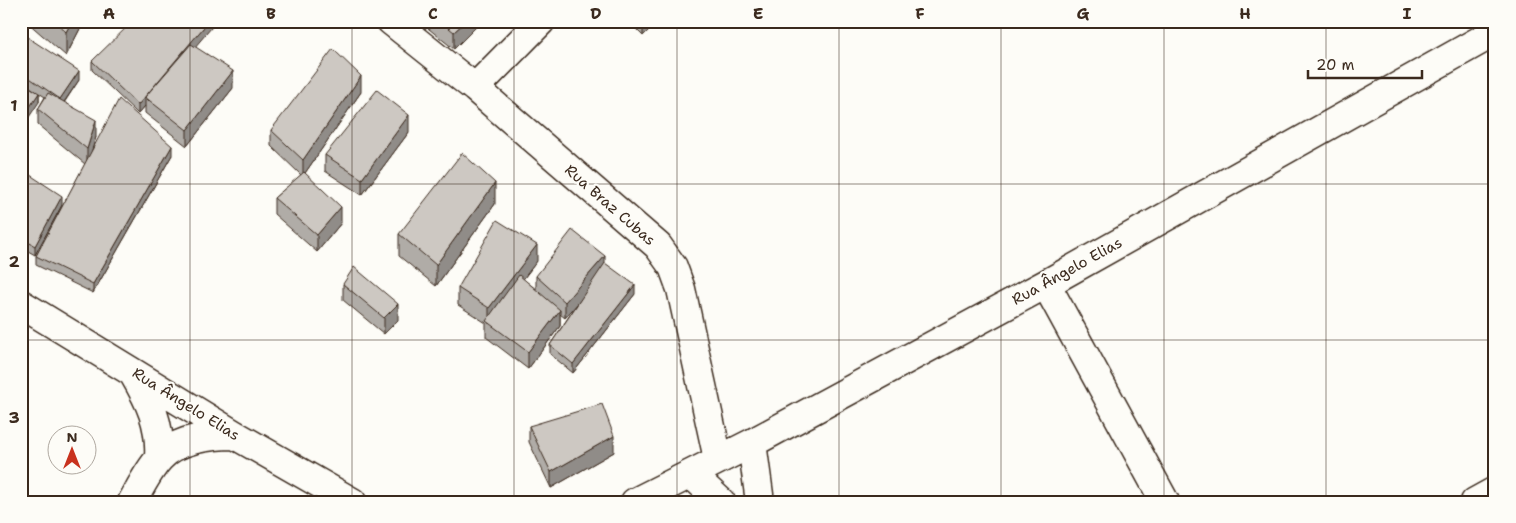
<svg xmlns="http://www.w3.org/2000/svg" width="1516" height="523" viewBox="0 0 1516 523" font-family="'Shantell Sans',sans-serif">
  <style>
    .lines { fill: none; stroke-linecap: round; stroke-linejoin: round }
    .street-casing { stroke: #3b2a1e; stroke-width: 31 }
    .street { stroke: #fdfcf7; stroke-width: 28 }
    .wall { fill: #b0aca7; stroke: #3b2a1e }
    .shaded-wall { fill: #908c88; stroke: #3b2a1e }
    .building { fill: #cdc8c2; stroke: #3b2a1e }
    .grid { fill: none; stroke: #3b2a1e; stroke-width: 1; stroke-opacity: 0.55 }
    .labels { text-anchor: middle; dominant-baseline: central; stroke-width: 4.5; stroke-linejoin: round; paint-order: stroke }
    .street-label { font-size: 15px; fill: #3b2a1e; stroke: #fdfcf7 }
    .neatline { fill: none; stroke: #3b2a1e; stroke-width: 2 }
    .grid-label { font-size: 16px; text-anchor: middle; font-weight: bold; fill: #3b2a1e }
  </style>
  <rect width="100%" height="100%" fill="#fdfcf7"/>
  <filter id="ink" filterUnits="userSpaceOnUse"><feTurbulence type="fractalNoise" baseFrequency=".02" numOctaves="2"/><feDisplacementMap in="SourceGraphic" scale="10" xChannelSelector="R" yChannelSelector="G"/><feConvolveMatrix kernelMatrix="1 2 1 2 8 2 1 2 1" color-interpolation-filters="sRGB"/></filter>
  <g filter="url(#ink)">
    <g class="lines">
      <!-- street casing -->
      <g class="street-casing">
        <path id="street" d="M 391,21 L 475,88 L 658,246 L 673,267 L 681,289 L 718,459
          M 475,88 L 541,21
          M 1046,284 L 1165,502
          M 21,304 L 235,435 L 352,502
          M 133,373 C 150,402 161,424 159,458
          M 752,443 L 760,502
          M 691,474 L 721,502
          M 132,502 C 140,488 148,471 159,459 C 176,439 211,435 235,435
          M 635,502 L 752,443 L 1046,284 L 1495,32
          M 1475,502 L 1495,491"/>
      </g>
      <!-- street -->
      <use href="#street" class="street"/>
    </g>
    <!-- wall -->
    <path class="wall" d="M 26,21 L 84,21 L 66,56 Z
      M 419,21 L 482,21 L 454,49 Z
      M 628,21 L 658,21 L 643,36 Z
      M 21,33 L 79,80 L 64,103 L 96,137 L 92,149 L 172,155 L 93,293 L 36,265 L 36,256 L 85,164 L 38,125 L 38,109 L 45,97 L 39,93 L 39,102 L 36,91 L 21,81 Z
      M 195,47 L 233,88 L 187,146 L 145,113 L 145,106 L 138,114 L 92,70 L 92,61 Z
      M 361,92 L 305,173 L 341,223 L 317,252 L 274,214 L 274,198 L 301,175 L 271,146 L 271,130 Z
      M 409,132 L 362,195 L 325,171 L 325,155 Z
      M 21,169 L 62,205 L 35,255 L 21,247 Z
      M 495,204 L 436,286 L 399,256 L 399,234 Z
      M 537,261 L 523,279 L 536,289 L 536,276 L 605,263 L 635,294 L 573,373 L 550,354 L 550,345 L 579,301 L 565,318 L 560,314 L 560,326 L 528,369 L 486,337 L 486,323 L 458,305 L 458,288 Z
      M 343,284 L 398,320 L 384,334 L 343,300 Z
      M 529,426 L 614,452 L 551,488 L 529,442 Z"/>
    <!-- shaded-wall -->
    <path class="shaded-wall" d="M 72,21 L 84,21 L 66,56 L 66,32 Z
      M 209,21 L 217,21 L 149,101 L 145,97 L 145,106 L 138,114 L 138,105 Z
      M 466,21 L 482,21 L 454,49 L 454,32 Z
      M 649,21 L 658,21 L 643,36 L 643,27 Z
      M 79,71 L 79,80 L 60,108 L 60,99 Z
      M 233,71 L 233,88 L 187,146 L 187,130 Z
      M 361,76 L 361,92 L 303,176 L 303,160 Z
      M 39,93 L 39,102 L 21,129 L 21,120 Z
      M 409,115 L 409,132 L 362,195 L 362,179 Z
      M 96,120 L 96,137 L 87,166 L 87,149 Z
      M 172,146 L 172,155 L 93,293 L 93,284 Z
      M 495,183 L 495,204 L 436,286 L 436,265 Z
      M 62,196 L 62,205 L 35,255 L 35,246 Z
      M 341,207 L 341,223 L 317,252 L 317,235 Z
      M 537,245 L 537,261 L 489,324 L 489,308 Z
      M 605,256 L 605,272 L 565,318 L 565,302 Z
      M 635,285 L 635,294 L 573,373 L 573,364 Z
      M 398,304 L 398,320 L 384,334 L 384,318 Z
      M 560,310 L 560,326 L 528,369 L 528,352 Z
      M 614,436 L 614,452 L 551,488 L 551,472 Z"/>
    <!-- building -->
    <path class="building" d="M 54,21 L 72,21 L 66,32 Z
      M 133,21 L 209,21 L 138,105 L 92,61 Z
      M 440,21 L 466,21 L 454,32 Z
      M 637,21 L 649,21 L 643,27 Z
      M 21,33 L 79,71 L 60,99 L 21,72 Z
      M 191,44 L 233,71 L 187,130 L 145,97 Z
      M 333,49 L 361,76 L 303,160 L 271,130 Z
      M 21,82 L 39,93 L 21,120 Z
      M 377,90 L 409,115 L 362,179 L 325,155 Z
      M 48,93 L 96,120 L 87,149 L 38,109 Z
      M 119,99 L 172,146 L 93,284 L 36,256 Z
      M 462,153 L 495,183 L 436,265 L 399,234 Z
      M 21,169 L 62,196 L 35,246 L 21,238 Z
      M 304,172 L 341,207 L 317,235 L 274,198 Z
      M 497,220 L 537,245 L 489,308 L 458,288 Z
      M 572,230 L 605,256 L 565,302 L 536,276 Z
      M 605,263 L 635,285 L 573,364 L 550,345 Z
      M 354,267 L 398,304 L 384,318 L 343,284 Z
      M 519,275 L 560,310 L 528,352 L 486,321 Z
      M 602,404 L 614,436 L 551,472 L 529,426 Z"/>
  </g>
  <!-- grid -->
  <path class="grid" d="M 190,21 L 190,502M 352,21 L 352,502M 514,21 L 514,502M 677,21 L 677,502M 839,21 L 839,502M 1001,21 L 1001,502M 1164,21 L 1164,502M 1326,21 L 1326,502M 21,184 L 1495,184M 21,340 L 1495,340"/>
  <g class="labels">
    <!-- street labels -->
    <g class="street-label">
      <text transform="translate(610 205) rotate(41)">Rua Braz Cubas</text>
      <text transform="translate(1067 271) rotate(-29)">Rua Ângelo Elias</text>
      <text transform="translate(186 404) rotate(32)">Rua Ângelo Elias</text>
    </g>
  </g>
  <!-- margin -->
  <rect width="1516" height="523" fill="none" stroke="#fdfcf7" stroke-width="55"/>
  <!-- north arrow -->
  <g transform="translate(72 450)"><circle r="24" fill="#fdfcf7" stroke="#afa8a0"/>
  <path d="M0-4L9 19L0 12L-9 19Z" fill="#c8321e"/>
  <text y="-8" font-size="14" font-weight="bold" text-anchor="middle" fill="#3b2a1e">N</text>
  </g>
  <!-- scale -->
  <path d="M1308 70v8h114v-8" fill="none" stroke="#3b2a1e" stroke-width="2.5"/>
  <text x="1316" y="70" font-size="15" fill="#3b2a1e" stroke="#fdfcf7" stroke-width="4" paint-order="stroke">20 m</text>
  <rect x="28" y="28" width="1460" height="468" class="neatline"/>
  <g class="grid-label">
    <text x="109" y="19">A</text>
    <text x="271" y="19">B</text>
    <text x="433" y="19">C</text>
    <text x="596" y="19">D</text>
    <text x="758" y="19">E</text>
    <text x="920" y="19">F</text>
    <text x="1083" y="19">G</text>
    <text x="1245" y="19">H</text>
    <text x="1407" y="19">I</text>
    <text x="14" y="111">1</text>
    <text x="14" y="267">2</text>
    <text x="14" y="423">3</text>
  </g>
</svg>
